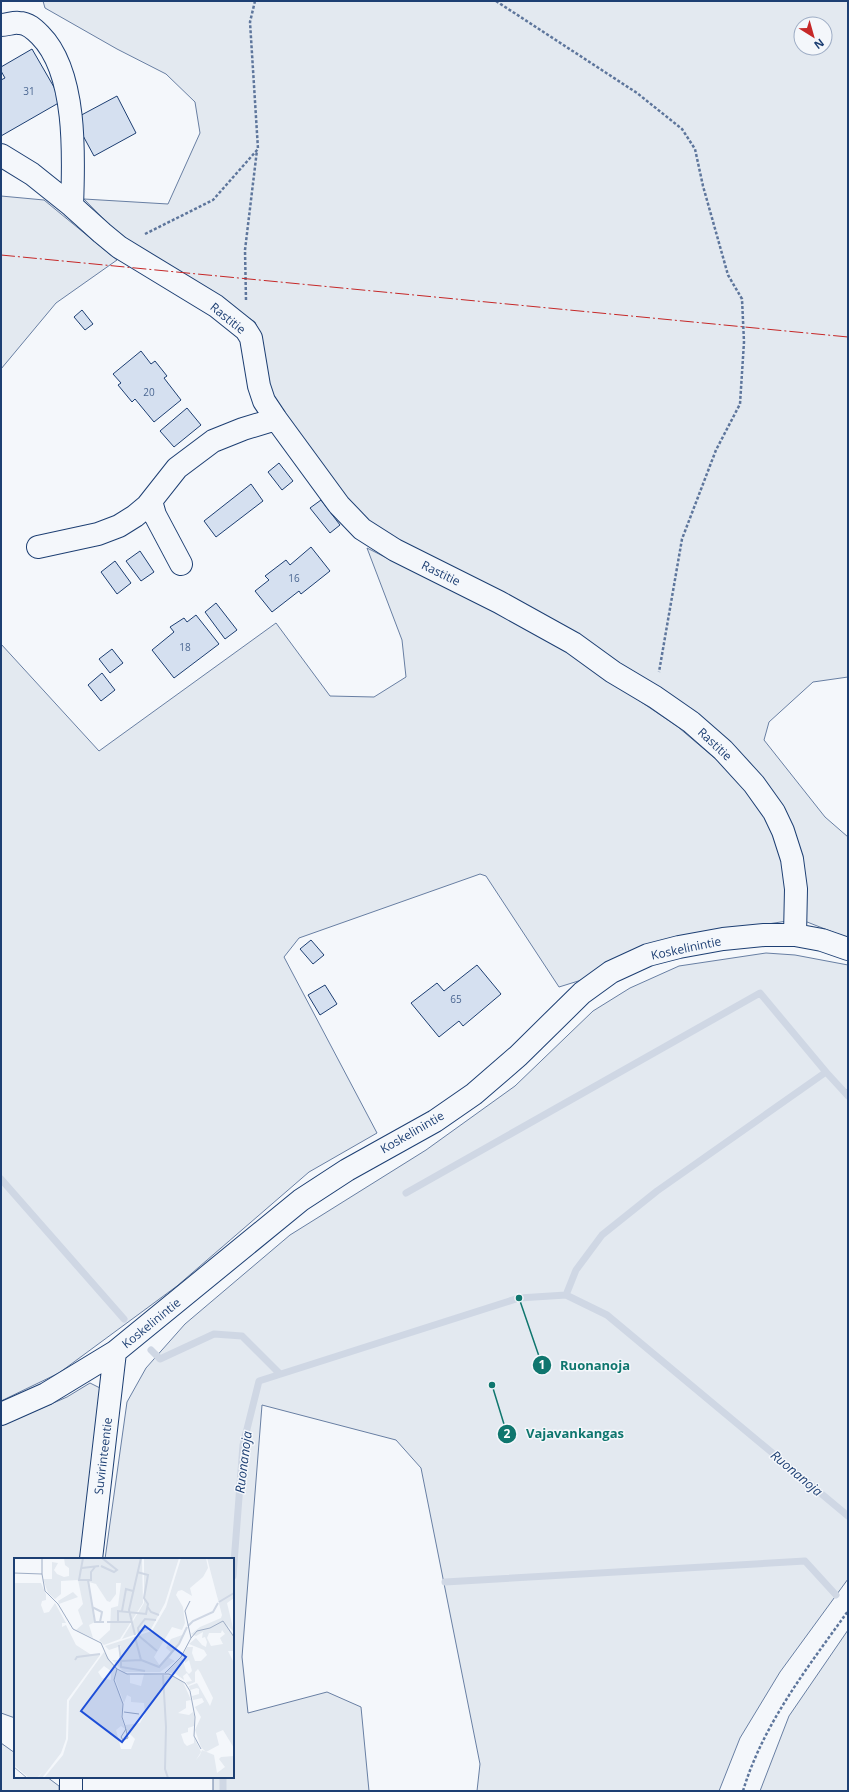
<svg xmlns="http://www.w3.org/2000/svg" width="849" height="1792" viewBox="0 0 849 1792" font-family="'Open Sans',sans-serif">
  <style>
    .green { fill: #e3e9f0; stroke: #687fa3; fill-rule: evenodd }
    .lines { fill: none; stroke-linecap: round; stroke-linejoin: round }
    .stream { stroke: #cfd7e4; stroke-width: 7 }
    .building { fill: #d5e0f0; stroke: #1d3f73 }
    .minor-casing { stroke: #1d3f73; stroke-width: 24 }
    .path { stroke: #5e769c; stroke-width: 2.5; stroke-dasharray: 3 2; stroke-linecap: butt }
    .minor { stroke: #f4f7fb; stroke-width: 22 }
    .power { stroke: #c62828; stroke-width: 1; stroke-dasharray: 14 3 2 3; stroke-linecap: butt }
    .labels { text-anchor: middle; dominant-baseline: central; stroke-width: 3; stroke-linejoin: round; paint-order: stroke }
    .number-label { font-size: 10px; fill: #4b6792 }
    .street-label { font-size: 12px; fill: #1d3f73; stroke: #f4f7fb }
    .water-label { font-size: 13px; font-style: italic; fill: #1d3f73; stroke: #f4f7fb }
    .inset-river { fill: none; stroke: #cfd7e4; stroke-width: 2 }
    .inset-road { fill: none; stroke: #9eadc5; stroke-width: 1 }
    .view { fill: #1d4ed8; fill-opacity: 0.15; stroke: #1d4ed8; stroke-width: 2 }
    .inset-edge { fill: none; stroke: #1d3f73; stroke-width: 2 }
    .leader { fill: none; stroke: #0f766e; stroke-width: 1.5 }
    .callout-dot { fill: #0f766e; stroke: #f4f7fb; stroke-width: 1.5 }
    .mark-label { font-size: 12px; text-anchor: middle; font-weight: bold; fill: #fff }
    .callout-label { font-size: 13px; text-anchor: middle; font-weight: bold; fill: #0f766e; stroke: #f4f7fb; stroke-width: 3; stroke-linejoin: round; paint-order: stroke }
  </style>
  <rect width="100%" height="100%" fill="#f4f7fb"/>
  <!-- green -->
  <path class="green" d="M 43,1 L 848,1 L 848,677 L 813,682 L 769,722 L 764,740 L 825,817 L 848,837 L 848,938 L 802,920 L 802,867 L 718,733 L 378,529 L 344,497 L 277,404 L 265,380 L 263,343 L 255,322 L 119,235 L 84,199 L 168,204 L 200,133 L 195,102 L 166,74 L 117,49 L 45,8 ZM 801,24 L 825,24 L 825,48 L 801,48 Z
    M 1,196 L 44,200 L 117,260 L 56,303 L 1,369 Z
    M 367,548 L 550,640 L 678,727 L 731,772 L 772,826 L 784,872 L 787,921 L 691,936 L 588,978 L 559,987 L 486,876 L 480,874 L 299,938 L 284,957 L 377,1133 L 309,1172 L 177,1286 L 59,1373 L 1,1401 L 1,644 L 99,751 L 276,623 L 330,696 L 374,697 L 406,677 L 402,640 Z
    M 766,953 L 795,955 L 848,965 L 848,1089 L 844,1092 L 848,1097 L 848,1579 L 780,1672 L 740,1738 L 719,1791 L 477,1791 L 480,1764 L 421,1468 L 396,1440 L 262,1405 L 242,1657 L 248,1713 L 327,1692 L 361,1707 L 369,1791 L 213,1791 L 213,1777 L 233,1777 L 233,1559 L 105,1559 L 127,1402 L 146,1368 L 185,1324 L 290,1235 L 426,1150 L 515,1086 L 593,1011 L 630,988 L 679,966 Z
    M 90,1383 L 102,1389 L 83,1559 L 15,1559 L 15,1718 L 1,1713 L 1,1426 L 67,1397 Z
    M 848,1630 L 848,1791 L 760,1791 L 789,1716 Z
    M 1,1743 L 15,1753 L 15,1777 L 47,1777 L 59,1786 L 59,1791 L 1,1791 Z"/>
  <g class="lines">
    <!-- stream -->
    <path class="stream" d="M 1,1179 L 124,1319
      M 406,1193 L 760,993 L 826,1072
      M 566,1295 L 576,1270 L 602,1235 L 657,1191 L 826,1072 L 848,1096
      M 151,1350 L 160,1359 L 214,1334 L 242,1336 L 280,1374
      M 233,1576 L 243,1445 L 259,1381 L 519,1298 L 566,1295 L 607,1315 L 848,1516
      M 445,1582 L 805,1561 L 836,1595
      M 223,1791 L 223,1777"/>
  </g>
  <!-- building -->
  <path class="building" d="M 32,49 L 62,101 L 1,136 L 1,80 L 5,78 L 1,71 L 1,67 Z
    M 117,96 L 136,133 L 94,156 L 74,119 Z
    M 82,310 L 93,324 L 85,330 L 74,317 Z
    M 141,351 L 151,364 L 155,361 L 167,376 L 164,378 L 181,400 L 154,422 L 135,399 L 132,402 L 118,385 L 121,383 L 113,374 Z
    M 187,408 L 201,425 L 174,447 L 160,431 Z
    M 279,463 L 293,481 L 282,490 L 268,472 Z
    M 251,484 L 263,501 L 216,537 L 204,521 Z
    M 321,500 L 340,525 L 330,533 L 310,508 Z
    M 311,547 L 330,571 L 301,594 L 299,591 L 272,612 L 255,591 L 269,580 L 265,576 L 286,560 L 290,565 Z
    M 140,551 L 154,572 L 141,581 L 126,561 Z
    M 115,561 L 131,583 L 117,594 L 101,572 Z
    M 216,603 L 237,630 L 225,639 L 205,612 Z
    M 196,615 L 219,644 L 174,678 L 152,650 L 174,632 L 170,627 L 184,618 L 187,622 Z
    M 112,649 L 123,663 L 110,673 L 99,659 Z
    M 102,673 L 115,690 L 101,701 L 88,685 Z
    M 311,940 L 324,955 L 313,964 L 300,949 Z
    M 477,965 L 501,994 L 463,1026 L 459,1021 L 439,1037 L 411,1003 L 437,983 L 444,991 Z
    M 325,985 L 337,1004 L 320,1015 L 308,995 Z"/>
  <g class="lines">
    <!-- minor casing -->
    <g class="minor-casing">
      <path id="minor" d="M 1,25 C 7,25 14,22 19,23 C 28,23 34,29 40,35 C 77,72 74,156 72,206
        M 1,155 L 32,174 L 72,206 L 102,233 L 119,247 L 216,306 L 246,330 L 251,338 L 259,386 L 264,401 L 276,419 L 339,505 L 362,529 L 395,550 L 499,602 L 573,643 L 613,672 L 655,697 L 691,722 L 723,750 L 754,784 L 774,812 L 783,831 L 792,859 L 796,889 L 795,935
        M 151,501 L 155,515 L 181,564
        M 38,547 L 98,534 L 119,526 L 135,516 L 147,506 L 177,468 L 213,441 L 243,429 L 276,419
        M 1,1414 L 46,1394 L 115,1352 L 301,1200 L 347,1170 L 435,1121 L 474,1094 L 518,1056 L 582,993 L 611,972 L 648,955 L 679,947 L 723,939 L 764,935 L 795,935 L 822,940 L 848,949
        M 91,1559 L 115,1352
        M 71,1777 L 71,1791"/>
    </g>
    <!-- path -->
    <path class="path" d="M 496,1 L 637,93 L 682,129 L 695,149 L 703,186 L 728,275 L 742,299 L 744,342 L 740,404 L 716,450 L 682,539 L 659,672
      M 145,234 L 213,200 L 258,149 L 250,22 L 255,1
      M 246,300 L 245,250 L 257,150
      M 743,1791 C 763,1724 808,1667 848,1611"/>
    <!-- minor -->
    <use href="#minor" class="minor"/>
    <!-- power -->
    <path class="power" d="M 1,255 L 848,337"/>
  </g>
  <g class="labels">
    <!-- number labels -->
    <g class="number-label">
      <text x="29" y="91">31</text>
      <text x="149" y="392">20</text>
      <text x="294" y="578">16</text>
      <text x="185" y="647">18</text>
      <text x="456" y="999">65</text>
    </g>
    <!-- street labels -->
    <g class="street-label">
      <text transform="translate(228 318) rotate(39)">Rastitie</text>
      <text transform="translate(441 573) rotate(26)">Rastitie</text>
      <text transform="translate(715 744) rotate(43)">Rastitie</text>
      <text transform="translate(686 948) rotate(-12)">Koskelinintie</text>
      <text transform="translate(412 1132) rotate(-30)">Koskelinintie</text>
      <text transform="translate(151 1323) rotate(-39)">Koskelinintie</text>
      <text transform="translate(103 1456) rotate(-83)">Suvirinteentie</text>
    </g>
    <!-- water labels -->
    <g class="water-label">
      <text transform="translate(243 1462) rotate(-83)">Ruonanoja</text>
      <text transform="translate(797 1473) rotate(40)">Ruonanoja</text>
    </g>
  </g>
  <!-- overview -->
  <g transform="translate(14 1558)">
    <rect width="220" height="220" fill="#f4f7fb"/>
    <path d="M 50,0 L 128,0 L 129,45 L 106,81 L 90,87 L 85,82 L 96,72 L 97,50 L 104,48 L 107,25 L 102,25 L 102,36 L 96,44 L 93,43 L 82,26 L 75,24 L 81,64 L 75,67 L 79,80 L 62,72 L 69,66 L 64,52 L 69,46 L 64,22 L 47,23 L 47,36 L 41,41 L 34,35 L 29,21 L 38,21 L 38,4 L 44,5 L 40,12 L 43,16 L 50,19 L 55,18 L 55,10 L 51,7 ZM 130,0 L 165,0 L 151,45 L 137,71 L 108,81 L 130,45 ZM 167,0 L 192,0 L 194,10 L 189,19 L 176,30 L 178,38 L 168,32 L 164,33 L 162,37 L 169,49 L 171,65 L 168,72 L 158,69 L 140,99 L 146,108 L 157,94 L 152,90 L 157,81 L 171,76 L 155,100 L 161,103 L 146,114 L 110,114 L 98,102 L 107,102 L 107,88 L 95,92 L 91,88 L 138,73 L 152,49 ZM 193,0 L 220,0 L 220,40 L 213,45 L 220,74 L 213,67 L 220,78 L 220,93 L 214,93 L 220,105 L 220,190 L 209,172 L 202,175 L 205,187 L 192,194 L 187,189 L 181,172 L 187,159 L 181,149 L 190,144 L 188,140 L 179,142 L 178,138 L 185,136 L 185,131 L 183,130 L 176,132 L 175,128 L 183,125 L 196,148 L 199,140 L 186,114 L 184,111 L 181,114 L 181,124 L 174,127 L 172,124 L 178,123 L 173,115 L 169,118 L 170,122 L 162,116 L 152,114 L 168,99 L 172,113 L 175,116 L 178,113 L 175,102 L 171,105 L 169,97 L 173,89 L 179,89 L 178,95 L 181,103 L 187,103 L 193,97 L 190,92 L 175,86 L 182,80 L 188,87 L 192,89 L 193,84 L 191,79 L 188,80 L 189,74 L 182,78 L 177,76 L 186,69 L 207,60 L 208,57 ZM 208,72 L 211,76 L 206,80 L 209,86 L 197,88 L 193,80 L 195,75 L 207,75 ZM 0,25 L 27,25 L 32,36 L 32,42 L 28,43 L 27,47 L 30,55 L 35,54 L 41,45 L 52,65 L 48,65 L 48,69 L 52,67 L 62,87 L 76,96 L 86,97 L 53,142 L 52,181 L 47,195 L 28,220 L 24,220 L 29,214 L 23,220 L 15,220 L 0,207 ZM 59,34 L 64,39 L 45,46 L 44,43 ZM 90,94 L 103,111 L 100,123 L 109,145 L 107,158 L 111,171 L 107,168 L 102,172 L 107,191 L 117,191 L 121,181 L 113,173 L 111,167 L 126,165 L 131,156 L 130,145 L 117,144 L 117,139 L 113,137 L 110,145 L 101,121 L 103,112 L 116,117 L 116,125 L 127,128 L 130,116 L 160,118 L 169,124 L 177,142 L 172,143 L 172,150 L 164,155 L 175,157 L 179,154 L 180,157 L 180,168 L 174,170 L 174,174 L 167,176 L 170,185 L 173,188 L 180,185 L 180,179 L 187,194 L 182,202 L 186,197 L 188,192 L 200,197 L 203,215 L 211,209 L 205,201 L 207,199 L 220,198 L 220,220 L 30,220 L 49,197 L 54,181 L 55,143 ZM 90,108 L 97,113 L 97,122 L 88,120 L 84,114 Z" fill="#e3e9f0" fill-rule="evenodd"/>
    <path class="inset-river" d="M 69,0 L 65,22 L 77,22 L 77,14 L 81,9M 87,8 L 100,14 L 103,12 L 88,0M 68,10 L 85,8M 74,22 L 81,64 L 90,64M 205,44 L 220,35M 133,48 L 137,54 L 145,57M 78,49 L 88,54 L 86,64M 108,53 L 112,31 L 119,33M 93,64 L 118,64M 104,65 L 104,53 L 132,56 L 134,46 L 130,40 L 134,17 L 123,14M 174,68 L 179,63 L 199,54 L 204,45M 125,76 L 124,70 L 131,61 L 142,62M 121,77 L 115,52 L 127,0M 125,78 L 143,93M 121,79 L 127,102 L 145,109 L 165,86 L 173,69M 105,87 L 107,103 L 127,102M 61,102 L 63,99 L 86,96M 107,104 L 107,109 L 131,113M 149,117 L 152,169 L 151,211 L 154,220"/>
    <path class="inset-road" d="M 0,15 L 28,16 L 28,0M 28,16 L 31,33 L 44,46 L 59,71 L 87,85 L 94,101 L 103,111 L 113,116 L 155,116 L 171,125 L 176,133 L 181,159 L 180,178 L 187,191M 177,80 L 183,73 L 196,70 L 209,63 L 220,79M 103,111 L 100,122 L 109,146 L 108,159 L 111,168 L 114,180 L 109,182 L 107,179 L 112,171M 151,115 L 167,99 L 177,80 L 171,53 L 176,43M 110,154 L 125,156M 0,209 L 13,220"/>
    <path class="view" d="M 131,68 L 172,99 L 108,184 L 67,153 Z"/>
    <rect width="220" height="220" class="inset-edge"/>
  </g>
  <!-- callouts -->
  <path class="leader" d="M519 1298L542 1365M492 1385L507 1434"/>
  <g class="callout-dot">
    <circle cx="519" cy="1298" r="4"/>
    <circle cx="492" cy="1385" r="4"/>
    <circle cx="542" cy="1365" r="10"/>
    <circle cx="507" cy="1434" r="10"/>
  </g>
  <g class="mark-label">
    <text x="542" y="1369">1</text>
    <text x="507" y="1438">2</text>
  </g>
  <g class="callout-label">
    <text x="595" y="1370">Ruonanoja</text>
    <text x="575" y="1438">Vajavankangas</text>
  </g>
  <!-- border -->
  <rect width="849" height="1792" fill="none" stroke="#1d3f73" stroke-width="4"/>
  <!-- north arrow -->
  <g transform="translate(813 36) rotate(143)"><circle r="19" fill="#f4f7fb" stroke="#9eadc5"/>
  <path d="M0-3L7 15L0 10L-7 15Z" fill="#c62828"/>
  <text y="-6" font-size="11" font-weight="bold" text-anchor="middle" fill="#1d3f73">N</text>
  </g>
</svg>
